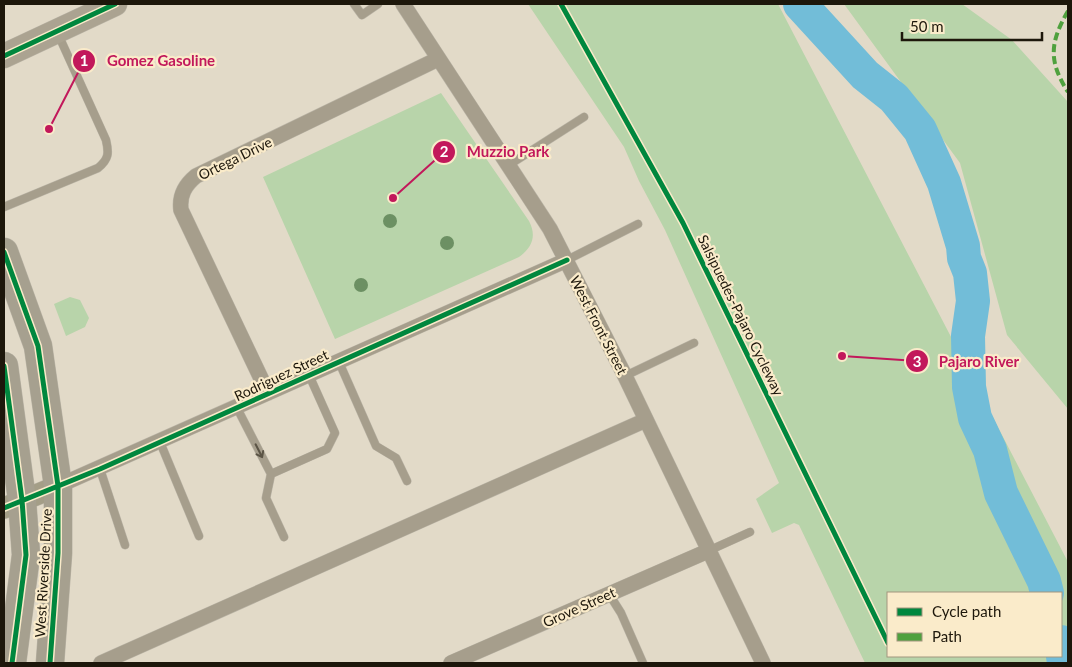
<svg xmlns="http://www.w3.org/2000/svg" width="1072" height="667" viewBox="0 0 1072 667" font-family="Lato,sans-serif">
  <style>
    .green { fill: #b8d4aa; fill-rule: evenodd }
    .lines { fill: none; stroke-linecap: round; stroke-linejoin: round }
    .river { stroke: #72bdd8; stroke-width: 34 }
    .lane-casing { stroke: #bcb6a8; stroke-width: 9 }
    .street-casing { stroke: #bcb6a8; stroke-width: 16 }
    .secondary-casing { stroke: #bcb6a8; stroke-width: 22 }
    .primary-casing { stroke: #bcb6a8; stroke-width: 25 }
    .highway-casing { stroke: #bcb6a8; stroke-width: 29 }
    .lane { stroke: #a69e8c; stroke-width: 8 }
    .street { stroke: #a69e8c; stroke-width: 15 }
    .secondary { stroke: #a49e87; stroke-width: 21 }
    .primary { stroke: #aba391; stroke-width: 24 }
    .highway { stroke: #a6a08f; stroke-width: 28 }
    .quiet { stroke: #4fa13e; stroke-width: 4; stroke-dasharray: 8 4; stroke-linecap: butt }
    .cycleway-casing { stroke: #faebca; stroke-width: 8 }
    .cycleway { stroke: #00873e; stroke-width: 5 }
    .tree { fill: #6c9063 }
    .oneway { stroke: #5b5445 }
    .labels { text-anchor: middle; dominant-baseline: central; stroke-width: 4.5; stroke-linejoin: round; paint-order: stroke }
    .street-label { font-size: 14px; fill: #1d170b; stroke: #faebca }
    .leader { fill: none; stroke: #c2185b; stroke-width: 2 }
    .callout-dot { fill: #c2185b; stroke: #faebca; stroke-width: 2 }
    .mark-label { font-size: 15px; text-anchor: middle; font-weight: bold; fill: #fff }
    .callout-label { font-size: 15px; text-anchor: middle; font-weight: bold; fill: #c2185b; stroke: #faebca; stroke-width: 4.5; stroke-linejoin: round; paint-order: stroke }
  </style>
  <rect width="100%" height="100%" fill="#e2dac8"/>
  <!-- green -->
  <path class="green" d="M 528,4 L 778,4 L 1068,562 L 1068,663 L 865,663 L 799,525 L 794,523 L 772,533 L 756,499 L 779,483 L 665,230 L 639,181 L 624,147 ZM 1061,593 L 1061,656 L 888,656 L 888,593 Z
    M 844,4 L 962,4 L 1012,40 L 1068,102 L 1068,409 L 1007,335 L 960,163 Z
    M 441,93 L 529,221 C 537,236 532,248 519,257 L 335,339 L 263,177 Z
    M 70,297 L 80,300 L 89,318 L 85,327 L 66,336 L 54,304 Z"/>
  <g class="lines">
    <!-- river -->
    <path class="river" d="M 800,4 L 865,75 L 894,98 L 920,130 L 944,183 L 963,246 L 964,258 L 970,273 L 973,301 L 968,336 L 969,387 L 975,418 L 990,450 L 1001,493 L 1044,581 L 1047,593
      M 1061,642 L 1064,663"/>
    <!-- lane casing -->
    <g class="lane-casing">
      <path id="lane" d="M 354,4 L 362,15 L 378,4
        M 509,165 L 584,117
        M 4,207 L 98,168 C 109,159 109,153 106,140 L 58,34
        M 567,260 L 638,224
        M 339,362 L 376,446 L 396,458 L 407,481
        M 625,376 L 694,343
        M 237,408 L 271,474 L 327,449 L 335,433 L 309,375
        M 160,442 L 199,536
        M 100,469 L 125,545
        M 271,474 L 266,498 L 284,537
        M 708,551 L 750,532
        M 609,594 L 621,613 L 643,663"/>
    </g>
    <!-- street casing -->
    <g class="street-casing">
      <path id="street" d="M 403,4 L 550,229 L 625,376 L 763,663
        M 268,393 L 181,210 C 179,195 185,185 196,176 L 438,59
        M 58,486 L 567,260
        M 101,663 L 646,420
        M 451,663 L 708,551"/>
    </g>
    <!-- secondary casing -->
    <g class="secondary-casing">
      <path id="secondary" d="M 4,508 L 58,486"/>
    </g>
    <!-- primary casing -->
    <g class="primary-casing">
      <path id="primary" d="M 4,56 L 115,4"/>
    </g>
    <!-- highway casing -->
    <g class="highway-casing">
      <path id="highway" d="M 4,252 L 38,346 L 58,486 L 58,553 L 50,663
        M 4,366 L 22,500 L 26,555 L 12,663"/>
    </g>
    <!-- lane -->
    <use href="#lane" class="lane"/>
    <!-- street -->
    <use href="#street" class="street"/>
    <!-- secondary -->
    <use href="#secondary" class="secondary"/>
    <!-- primary -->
    <use href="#primary" class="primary"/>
    <!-- highway -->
    <use href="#highway" class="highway"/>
    <!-- quiet -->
    <path class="quiet" d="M 1068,11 C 1050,42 1048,61 1068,92"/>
    <!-- cycleway casing -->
    <g class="cycleway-casing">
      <path id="cycleway" d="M 561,4 L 683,223 L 888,643
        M 4,56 L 115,4
        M 4,252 L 38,346 L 58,486 L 58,553 L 50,663
        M 4,366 L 22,500 L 26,555 L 12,663
        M 4,508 L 100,469 L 567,260"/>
    </g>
    <!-- cycleway -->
    <use href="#cycleway" class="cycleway"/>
  </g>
  <!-- trees -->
  <g class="tree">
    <circle cx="390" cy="221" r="7"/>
    <circle cx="447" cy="243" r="7"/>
    <circle cx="361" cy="285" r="7"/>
  </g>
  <!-- one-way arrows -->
  <defs><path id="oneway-shaft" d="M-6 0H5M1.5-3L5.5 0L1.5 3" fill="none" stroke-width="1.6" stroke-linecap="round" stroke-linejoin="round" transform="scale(1.25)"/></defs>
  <use class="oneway" href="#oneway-shaft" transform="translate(259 451) rotate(63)"/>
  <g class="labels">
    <!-- street labels -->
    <g class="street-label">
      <text transform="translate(235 158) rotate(-26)">Ortega Drive</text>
      <text transform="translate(741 315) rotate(64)">Salsipuedes-Pajaro Cycleway</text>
      <text transform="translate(599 325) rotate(63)">West Front Street</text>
      <text transform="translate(281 375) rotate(-25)">Rodriguez Street</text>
      <text transform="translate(43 573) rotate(-87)">West Riverside Drive</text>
      <text transform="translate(579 607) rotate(-24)">Grove Street</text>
    </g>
  </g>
  <!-- callouts -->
  <path class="leader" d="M49 129L84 61M393 198L444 152M842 356L917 361"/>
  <g class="callout-dot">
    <circle cx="49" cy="129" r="5"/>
    <circle cx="393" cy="198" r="5"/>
    <circle cx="842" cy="356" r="5"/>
    <circle cx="84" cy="61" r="12"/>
    <circle cx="444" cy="152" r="12"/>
    <circle cx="917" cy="361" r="12"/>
  </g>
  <g class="mark-label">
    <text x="84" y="66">1</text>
    <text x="444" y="157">2</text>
    <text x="917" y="367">3</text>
  </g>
  <g class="callout-label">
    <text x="161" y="66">Gomez Gasoline</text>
    <text x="508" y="157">Muzzio Park</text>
    <text x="979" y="367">Pajaro River</text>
  </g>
  <!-- border -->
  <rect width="1072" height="667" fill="none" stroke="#1d170b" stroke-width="10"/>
  <!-- legend -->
  <rect x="887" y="592" width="175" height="65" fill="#faebca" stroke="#a2967e"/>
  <rect x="897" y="608" width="25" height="8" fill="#00873e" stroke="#a2967e"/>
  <text x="932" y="617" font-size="15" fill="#1d170b">Cycle path</text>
  <rect x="897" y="633" width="25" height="8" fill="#4fa13e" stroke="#a2967e"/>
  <text x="932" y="642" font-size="15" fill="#1d170b">Path</text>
  <!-- scale -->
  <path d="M902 32v8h140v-8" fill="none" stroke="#1d170b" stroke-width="2.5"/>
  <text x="910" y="32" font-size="15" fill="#1d170b" stroke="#faebca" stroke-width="4" paint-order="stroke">50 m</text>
</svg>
